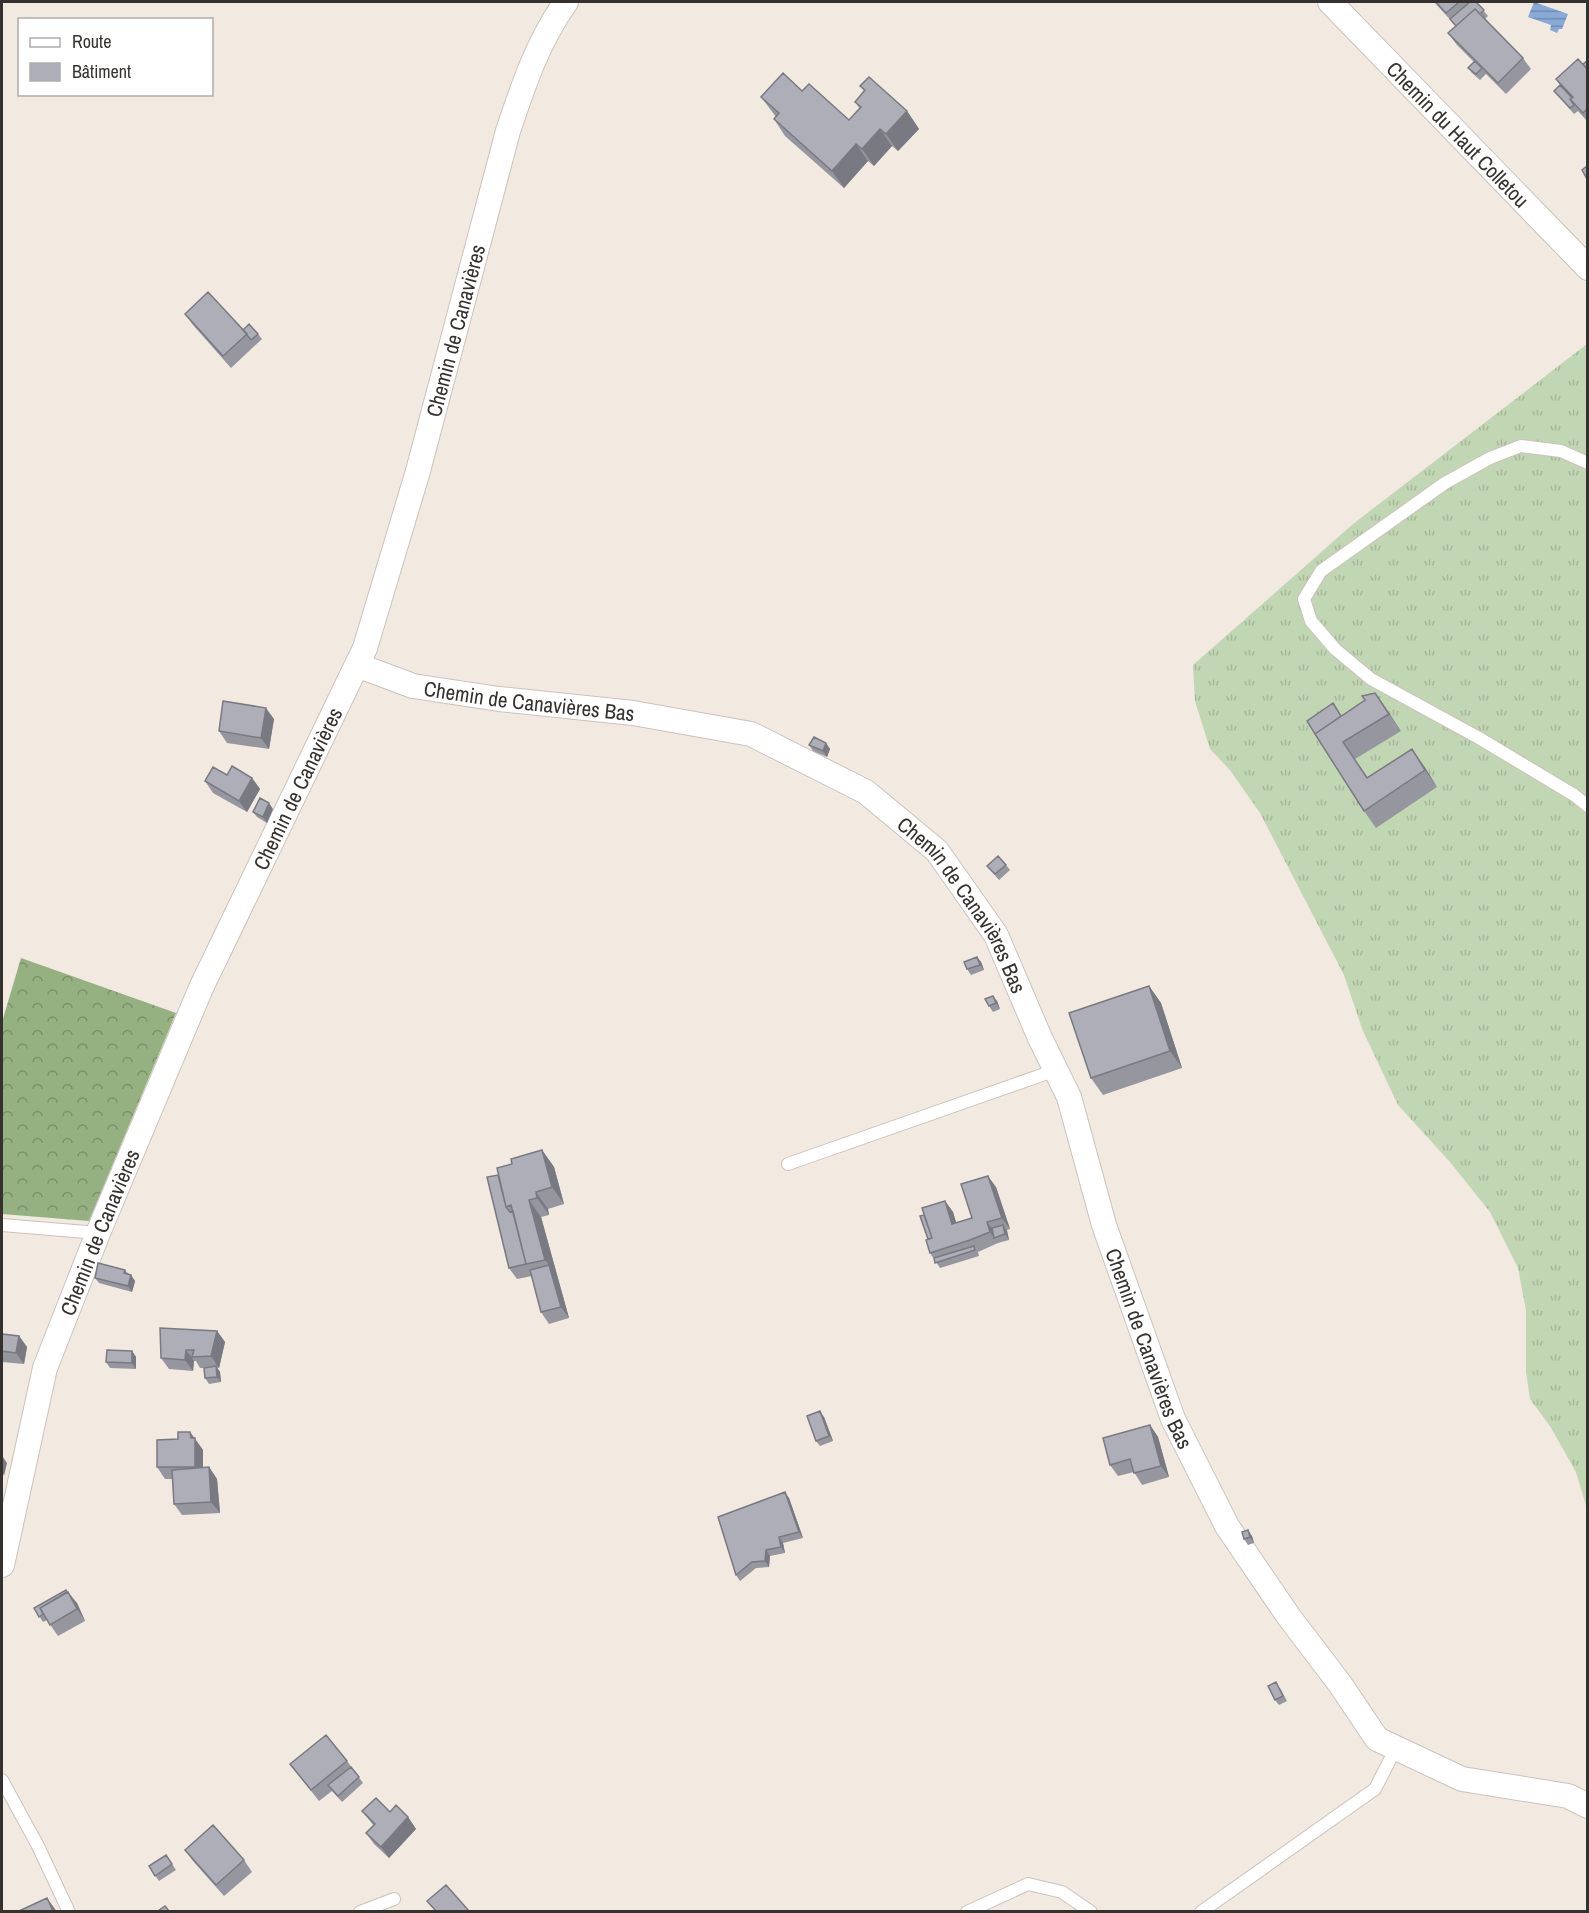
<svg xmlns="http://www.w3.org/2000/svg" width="1589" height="1913" viewBox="0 0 1589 1913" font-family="'Archivo Narrow',sans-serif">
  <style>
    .grass { fill: url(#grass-tufts) }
    .forest { fill: url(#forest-crowns) }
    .water { fill: url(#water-rules) }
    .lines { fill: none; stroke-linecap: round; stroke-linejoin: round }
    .service-casing { stroke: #cbc2bb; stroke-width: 14 }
    .minor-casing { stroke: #cbc2bb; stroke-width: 26 }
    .service { stroke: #fff; stroke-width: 12 }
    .minor { stroke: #fff; stroke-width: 24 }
    .wall { fill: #95969e }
    .shaded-wall { fill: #797a81 }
    .building { fill: #adaeb8; stroke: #797a81; stroke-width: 1.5 }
    .labels { text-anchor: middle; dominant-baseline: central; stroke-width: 4.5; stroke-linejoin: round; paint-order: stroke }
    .street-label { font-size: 21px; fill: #35312e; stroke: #fff }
  </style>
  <defs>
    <pattern id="grass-tufts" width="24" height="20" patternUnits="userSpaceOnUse" patternTransform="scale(1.5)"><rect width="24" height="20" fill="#c1d6b2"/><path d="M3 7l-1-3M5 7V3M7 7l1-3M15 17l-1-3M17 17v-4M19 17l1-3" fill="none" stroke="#a6b899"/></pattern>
    <pattern id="forest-crowns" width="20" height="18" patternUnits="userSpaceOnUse" patternTransform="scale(1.5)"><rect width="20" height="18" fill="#95b181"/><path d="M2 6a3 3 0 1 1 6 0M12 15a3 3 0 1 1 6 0" fill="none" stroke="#7a916a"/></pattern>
    <pattern id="water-rules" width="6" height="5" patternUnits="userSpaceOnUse" patternTransform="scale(1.5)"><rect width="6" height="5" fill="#89aad6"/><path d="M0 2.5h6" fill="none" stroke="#718bae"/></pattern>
  </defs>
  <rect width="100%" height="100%" fill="#f2e9e1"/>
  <!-- grass -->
  <path class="grass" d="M 1587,344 L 1587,1509 L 1576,1472 L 1550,1426 L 1530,1399 L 1526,1372 L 1526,1310 L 1518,1268 L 1490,1212 L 1450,1162 L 1398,1105 L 1363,1031 L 1344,975 L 1260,813 L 1230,770 L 1210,749 L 1195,701 L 1193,665 L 1353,524 Z"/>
  <!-- forest -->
  <path class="forest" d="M 21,958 L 176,1013 L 89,1221 L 2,1214 L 2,1022 Z"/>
  <!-- water -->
  <path class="water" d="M 1534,2 L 1568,14 L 1562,29 L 1559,29 L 1557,33 L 1550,30 L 1551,25 L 1528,17 Z"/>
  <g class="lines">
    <!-- service casing -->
    <g class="service-casing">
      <path id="service" d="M 1588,463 L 1561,451 L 1521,446 L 1490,458 L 1445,483 L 1321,571 L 1304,599 L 1311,621 L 1335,649 L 1371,679 L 1479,738 L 1574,795 L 1588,806
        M 788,1164 L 1056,1070
        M 2,1225 L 98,1233
        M 2,1780 L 38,1846 L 69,1912
        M 360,1912 L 394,1899
        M 967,1912 L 1028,1884 L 1062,1892 L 1091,1912
        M 1201,1912 L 1375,1789 L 1396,1748"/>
    </g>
    <!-- minor casing -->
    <g class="minor-casing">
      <g id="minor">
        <path id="s1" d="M 1330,2 L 1588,268"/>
        <path id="s2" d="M 357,665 L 413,686 L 499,699 L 633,713 L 751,734 L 866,792 L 937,851 L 996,935 L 1040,1038 L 1069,1097 L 1104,1225 L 1173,1419 L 1227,1526 L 1289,1617 L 1340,1684 L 1377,1739 L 1462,1779 L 1568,1796 L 1588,1806"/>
        <path id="s3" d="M 2,1565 L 45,1368 L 98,1233 L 201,988 L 365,648 L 418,471 L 508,131 C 523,86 538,41 566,2"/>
      </g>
    </g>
    <!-- service -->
    <use href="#service" class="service"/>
    <!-- minor -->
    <use href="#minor" class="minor"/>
  </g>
  <!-- wall -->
  <path class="wall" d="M 1434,2 L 1476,2 L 1488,16 L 1485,19 L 1523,58 L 1531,69 L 1506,94 L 1486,74 L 1480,80 L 1472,73 L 1468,68 L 1474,62 L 1457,45 L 1448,33 L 1456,26 Z
    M 1587,62 L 1587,121 L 1578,111 L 1574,114 L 1554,91 L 1560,85 L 1556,79 Z
    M 860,86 L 907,111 L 919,129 L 898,151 L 892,146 L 874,166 L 868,161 L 844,188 L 785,136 L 774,119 L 776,117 L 761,97 L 802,91 L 849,120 L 860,109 L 855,102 L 864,91 Z
    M 185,314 L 258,334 L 262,339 L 231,368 L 193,325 Z
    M 1387,710 L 1401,731 L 1355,759 L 1368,778 L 1424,766 L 1437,787 L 1376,828 L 1364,811 L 1307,721 Z
    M 274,719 L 269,749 L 227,743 L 219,731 Z
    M 826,743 L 830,749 L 827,757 L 813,751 L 809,745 Z
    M 227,775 L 252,778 L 260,789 L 247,812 L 213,793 L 205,781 Z
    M 273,809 L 267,823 L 257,817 L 253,812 Z
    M 1006,865 L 1010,870 L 999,880 L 987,866 Z
    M 977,957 L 981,962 L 984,970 L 971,975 L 967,969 Z
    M 1149,986 L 1161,1003 L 1182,1068 L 1103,1095 L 1091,1078 Z
    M 993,996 L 997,1001 L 1000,1009 L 993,1012 L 989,1006 Z
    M 542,1150 L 554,1167 L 564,1204 L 548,1209 L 549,1215 L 541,1217 L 569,1318 L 549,1324 L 541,1312 L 532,1276 L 517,1279 L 509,1268 L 498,1175 L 512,1164 Z
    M 996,1187 L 1010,1229 L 1007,1230 L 1009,1240 L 998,1243 L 978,1252 L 979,1256 L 940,1268 L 930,1253 L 924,1215 L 945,1201 L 953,1212 L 956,1223 L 972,1218 Z
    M 125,1270 L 135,1281 L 132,1292 L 99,1283 L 95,1278 Z
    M 217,1331 L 225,1342 L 219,1368 L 217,1368 L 220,1372 L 221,1382 L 209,1384 L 205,1378 L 204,1368 L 200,1368 L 196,1361 L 194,1361 L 193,1371 L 169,1369 L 161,1358 Z
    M 2,1334 L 19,1336 L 27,1347 L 24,1364 L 2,1362 Z
    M 132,1351 L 136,1357 L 136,1369 L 110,1368 L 106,1362 Z
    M 824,1417 L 833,1441 L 820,1446 L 816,1441 Z
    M 1150,1425 L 1158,1437 L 1169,1477 L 1142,1485 L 1134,1472 L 1118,1476 L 1110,1465 Z
    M 190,1432 L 203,1450 L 203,1468 L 209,1467 L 217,1479 L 220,1513 L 182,1515 L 174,1504 L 172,1479 L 165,1479 L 157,1467 L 178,1439 Z
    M 789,1498 L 803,1538 L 783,1543 L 785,1553 L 770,1556 L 769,1567 L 756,1568 L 740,1581 L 736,1575 Z
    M 1252,1536 L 1254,1543 L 1248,1545 L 1244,1539 Z
    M 77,1603 L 85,1621 L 58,1636 L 47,1620 L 43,1622 L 34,1608 Z
    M 1280,1688 L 1287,1701 L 1279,1705 L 1275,1700 Z
    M 347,1761 L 363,1783 L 342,1802 L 332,1791 L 319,1801 L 290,1764 Z
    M 362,1811 L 390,1812 L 408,1817 L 416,1829 L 389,1858 L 374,1844 L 366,1833 L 374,1826 Z
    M 185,1850 L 244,1860 L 252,1872 L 224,1896 L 193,1861 Z
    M 166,1855 L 176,1870 L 159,1881 L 149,1866 Z"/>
  <!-- shaded-wall -->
  <path class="shaded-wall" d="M 907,111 L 919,129 L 898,151 L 886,134 Z
    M 880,129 L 892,146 L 874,166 L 862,149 Z
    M 856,144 L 868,161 L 844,188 L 832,171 Z
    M 1375,693 L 1387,710 L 1401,731 L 1389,714 Z
    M 266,708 L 274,719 L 269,749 L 261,738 Z
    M 826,743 L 830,749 L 827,757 L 823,751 Z
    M 1412,749 L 1424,766 L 1437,787 L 1425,770 Z
    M 252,778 L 260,789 L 247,812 L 239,801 Z
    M 269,803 L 273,809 L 267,823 L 263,817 Z
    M 977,957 L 981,962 L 984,970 L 980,965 Z
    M 1149,986 L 1161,1003 L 1182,1068 L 1170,1051 Z
    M 993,996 L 997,1001 L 1000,1009 L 996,1003 Z
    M 542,1150 L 554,1167 L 564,1204 L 552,1187 Z
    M 988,1176 L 996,1187 L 1010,1229 L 1002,1218 Z
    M 536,1192 L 548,1209 L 549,1215 L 537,1198 Z
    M 529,1200 L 541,1217 L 569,1318 L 561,1307 L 549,1265 L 545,1260 Z
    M 945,1201 L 953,1212 L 960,1235 L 952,1224 Z
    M 987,1222 L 996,1234 L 994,1238 L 990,1232 Z
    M 1003,1225 L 1007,1231 L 1009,1240 L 1005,1234 Z
    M 131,1275 L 135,1281 L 132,1292 L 128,1286 Z
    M 217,1331 L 225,1342 L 219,1368 L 211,1356 Z
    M 19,1336 L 27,1347 L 24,1364 L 16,1353 Z
    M 186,1350 L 194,1361 L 193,1371 L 185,1360 Z
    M 132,1351 L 136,1357 L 136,1369 L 132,1363 Z
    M 216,1366 L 220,1372 L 221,1382 L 217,1377 Z
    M 820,1411 L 824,1417 L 833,1441 L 829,1436 Z
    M 1150,1425 L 1158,1437 L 1169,1477 L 1161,1466 Z
    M 190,1432 L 203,1450 L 203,1479 L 195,1467 Z
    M 3,1457 L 7,1463 L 4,1476 L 2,1471 Z
    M 209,1467 L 217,1479 L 220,1513 L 211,1502 Z
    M 785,1492 L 789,1498 L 803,1538 L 799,1532 Z
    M 1248,1530 L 1252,1536 L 1254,1543 L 1250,1537 Z
    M 779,1537 L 783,1543 L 785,1553 L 781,1547 Z
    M 766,1550 L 770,1556 L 769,1567 L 765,1561 Z
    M 68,1592 L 77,1603 L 85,1621 L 77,1609 Z
    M 408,1817 L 416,1829 L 389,1858 L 381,1847 Z
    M 47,1898 L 55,1909 L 56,1911 L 53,1911 Z"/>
  <!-- building -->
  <path class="building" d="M 1436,2 L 1459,2 L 1446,13 Z
    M 1470,2 L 1476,2 L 1484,10 L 1480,14 L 1475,9 L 1456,26 L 1450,19 Z
    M 1475,9 L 1523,58 L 1498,83 L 1448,33 Z
    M 1578,59 L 1587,69 L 1587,109 L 1583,113 L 1570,99 L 1573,97 L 1556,79 Z
    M 1475,61 L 1482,68 L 1476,74 L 1468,68 Z
    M 1587,61 L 1587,69 L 1583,64 Z
    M 783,73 L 802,91 L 809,84 L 849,120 L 861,107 L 855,102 L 865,90 L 860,86 L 869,77 L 907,111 L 886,134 L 880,129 L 862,149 L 856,144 L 832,171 L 774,119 L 779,113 L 761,97 Z
    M 1560,85 L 1572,98 L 1570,99 L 1574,105 L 1570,108 L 1554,91 Z
    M 1587,166 L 1587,179 L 1582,170 Z
    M 208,292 L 247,334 L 223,356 L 185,314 Z
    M 249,324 L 258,334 L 251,340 L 243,330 Z
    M 1375,693 L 1389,714 L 1343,742 L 1367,778 L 1412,749 L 1425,770 L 1364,811 L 1315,734 L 1365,700 L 1362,696 Z
    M 223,701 L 266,708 L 261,738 L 219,731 Z
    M 1333,703 L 1341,716 L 1315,734 L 1307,721 Z
    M 814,737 L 826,743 L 823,751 L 809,745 Z
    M 232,766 L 252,778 L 239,801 L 205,781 L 213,767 L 227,775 Z
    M 260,798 L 269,803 L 263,817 L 253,812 Z
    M 998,856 L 1006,865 L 995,874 L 987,866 Z
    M 977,957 L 980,965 L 967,969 L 964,962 Z
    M 1149,986 L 1170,1051 L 1091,1078 L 1069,1013 Z
    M 993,996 L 996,1003 L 989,1006 L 985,999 Z
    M 542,1150 L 552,1187 L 536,1192 L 537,1198 L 529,1200 L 545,1260 L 526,1264 L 511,1205 L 506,1207 L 497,1168 L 512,1164 L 511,1159 Z
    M 498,1175 L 506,1207 L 510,1212 L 513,1211 L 526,1264 L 509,1268 L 487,1177 Z
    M 988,1176 L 1002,1218 L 987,1222 L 990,1232 L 970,1240 L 930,1253 L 926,1240 L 932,1238 L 922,1208 L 945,1201 L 952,1224 L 972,1218 L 961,1184 Z
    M 924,1215 L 932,1238 L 928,1239 L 920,1216 Z
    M 1003,1225 L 1005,1234 L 994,1238 L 992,1228 Z
    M 974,1246 L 975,1250 L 935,1263 L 934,1258 Z
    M 98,1263 L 125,1270 L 124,1273 L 131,1275 L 128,1286 L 95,1278 Z
    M 549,1265 L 561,1307 L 541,1312 L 530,1270 Z
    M 160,1328 L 217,1331 L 211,1356 L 192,1357 L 194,1350 L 186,1350 L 185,1360 L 161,1358 Z
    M 2,1334 L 19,1336 L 16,1353 L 2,1351 Z
    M 107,1350 L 132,1351 L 132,1363 L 106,1362 Z
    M 216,1366 L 217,1377 L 205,1378 L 204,1368 Z
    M 820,1411 L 829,1436 L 816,1441 L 807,1416 Z
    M 1150,1425 L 1161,1466 L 1134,1473 L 1130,1459 L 1110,1465 L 1103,1438 Z
    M 178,1432 L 190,1432 L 191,1438 L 195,1438 L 195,1467 L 157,1467 L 157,1440 L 178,1439 Z
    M 209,1467 L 211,1502 L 174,1504 L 172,1470 Z
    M 785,1492 L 799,1532 L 779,1537 L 781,1547 L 766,1550 L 765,1561 L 752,1562 L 736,1575 L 718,1517 Z
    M 1248,1530 L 1250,1537 L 1244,1539 L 1242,1532 Z
    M 66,1590 L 67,1592 L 40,1608 L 43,1614 L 39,1617 L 34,1608 Z
    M 68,1592 L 77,1609 L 50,1625 L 40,1608 Z
    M 1276,1682 L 1283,1696 L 1275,1700 L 1268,1686 Z
    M 326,1735 L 347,1761 L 311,1790 L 290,1764 Z
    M 351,1767 L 359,1777 L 338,1796 L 328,1785 Z
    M 376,1798 L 390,1812 L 396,1805 L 408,1817 L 381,1847 L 366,1833 L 375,1824 L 362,1811 Z
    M 213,1825 L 244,1860 L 216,1885 L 185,1850 Z
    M 166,1855 L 172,1864 L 155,1876 L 149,1866 Z
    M 446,1885 L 469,1911 L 436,1911 L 427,1901 Z
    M 47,1898 L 53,1911 L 19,1911 Z
    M 165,1906 L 169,1911 L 158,1911 Z"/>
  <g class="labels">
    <!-- street labels -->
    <g class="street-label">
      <text stroke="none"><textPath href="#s1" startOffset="184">Chemin du Haut Colletou</textPath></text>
      <text stroke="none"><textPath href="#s3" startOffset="1320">Chemin de Canavières</textPath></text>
      <text stroke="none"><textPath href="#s2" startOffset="177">Chemin de Canavières Bas</textPath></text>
      <text stroke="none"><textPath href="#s3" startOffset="834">Chemin de Canavières</textPath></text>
      <text stroke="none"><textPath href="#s2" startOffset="681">Chemin de Canavières Bas</textPath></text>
      <text stroke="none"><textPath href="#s3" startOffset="348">Chemin de Canavières</textPath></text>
      <text stroke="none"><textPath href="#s2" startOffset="1167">Chemin de Canavières Bas</textPath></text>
    </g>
  </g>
  <!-- border -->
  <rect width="1589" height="1913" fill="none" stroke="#35312e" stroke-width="6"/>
  <!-- legend -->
  <rect x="18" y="18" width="195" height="78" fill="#ffffff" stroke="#aeadab" stroke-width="1.5"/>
  <rect x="30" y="38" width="30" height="9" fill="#ffffff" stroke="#aeadab" stroke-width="1.5"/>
  <text x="72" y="48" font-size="18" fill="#35312e">Route</text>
  <rect x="30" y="63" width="30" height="18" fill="#adaeb8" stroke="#aeadab" stroke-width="1.5"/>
  <text x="72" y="78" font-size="18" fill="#35312e">Bâtiment</text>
</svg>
